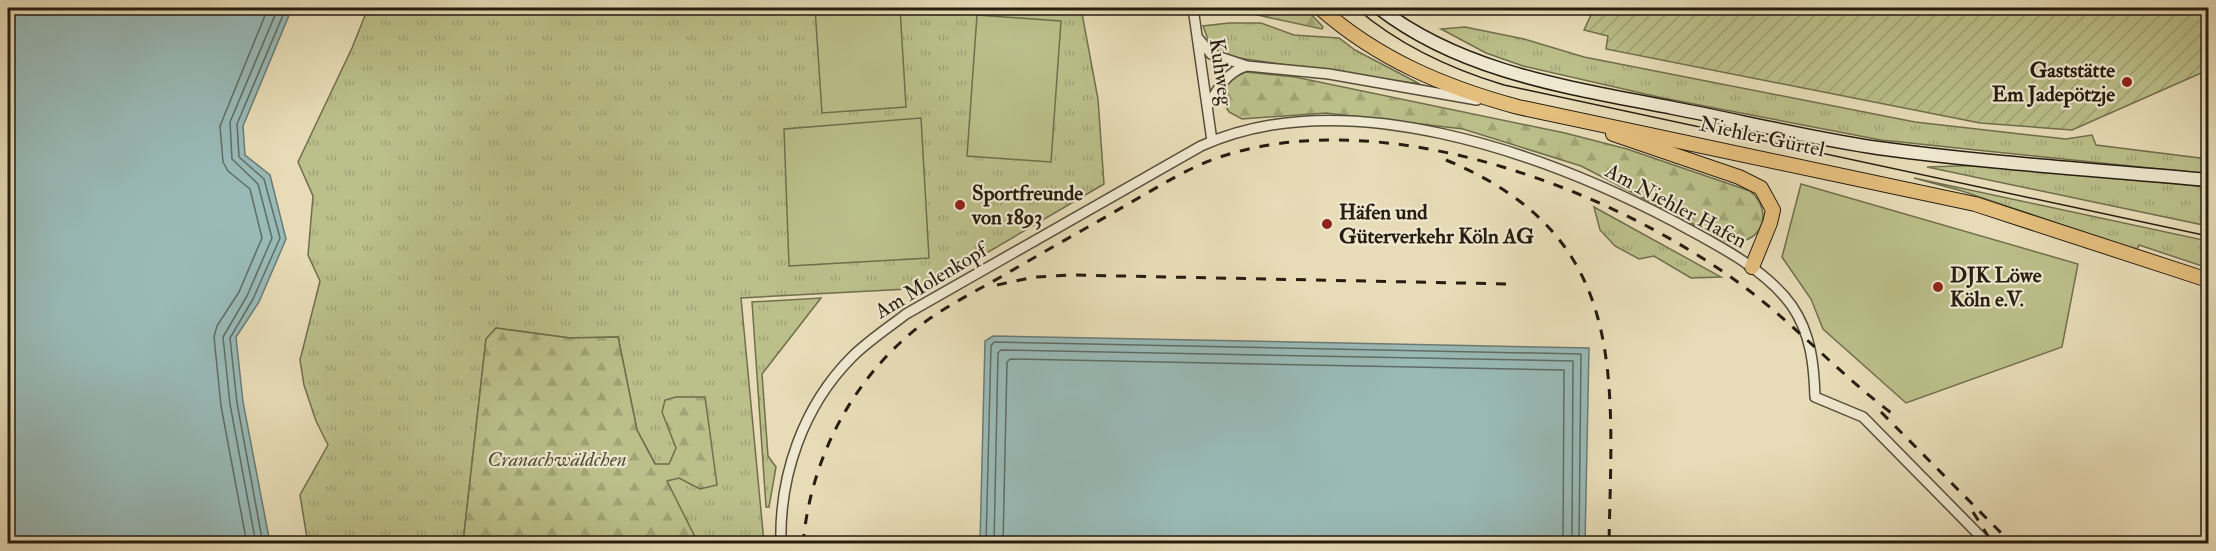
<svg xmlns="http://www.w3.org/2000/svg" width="2216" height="551" viewBox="0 0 2216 551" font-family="'IM FELL Double Pica',serif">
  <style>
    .grass { fill: url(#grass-tufts); stroke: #706e4d; stroke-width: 1.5 }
    .forest { fill: url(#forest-firs); stroke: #706e4d; stroke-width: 1.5 }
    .garden { fill: url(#garden-furrows); stroke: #706e4d; stroke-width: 1.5 }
    .pitch { fill: #bbbf8a; stroke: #706e4d; stroke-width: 1.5 }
    .water { fill: #99bab7; stroke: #6b7b74; stroke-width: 1.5 }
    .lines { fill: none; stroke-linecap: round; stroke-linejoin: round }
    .shore { stroke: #606c64; stroke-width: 1.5 }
    .street-casing { stroke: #564d3a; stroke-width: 12 }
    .secondary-casing { stroke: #261d10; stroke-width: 15 }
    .primary-casing { stroke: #261d10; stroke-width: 16 }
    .street { stroke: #efe8d0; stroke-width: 9 }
    .secondary { stroke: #efe8d0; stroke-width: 12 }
    .primary { stroke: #e4be7c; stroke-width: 14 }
    .tram { stroke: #261d10; stroke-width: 1.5 }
    .rail { stroke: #261d10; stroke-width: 3; stroke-dasharray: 10 10; stroke-linecap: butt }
    .poi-dot { fill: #8f2418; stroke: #efe8d0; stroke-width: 2 }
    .labels { text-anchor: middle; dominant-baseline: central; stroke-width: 4.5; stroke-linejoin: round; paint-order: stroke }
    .poi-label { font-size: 21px; font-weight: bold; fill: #261d10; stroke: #efe8d0; text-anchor: start }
    .street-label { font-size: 21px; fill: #261d10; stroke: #efe8d0 }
    .park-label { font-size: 21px; font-style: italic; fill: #534e35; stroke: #efe8d0 }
  </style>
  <defs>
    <pattern id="grass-tufts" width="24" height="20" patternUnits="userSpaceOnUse" patternTransform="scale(1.5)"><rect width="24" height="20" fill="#bbbf8a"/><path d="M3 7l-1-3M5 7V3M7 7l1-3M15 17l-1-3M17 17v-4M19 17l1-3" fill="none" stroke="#a1a476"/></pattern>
    <pattern id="forest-firs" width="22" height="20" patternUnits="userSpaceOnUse" patternTransform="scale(1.5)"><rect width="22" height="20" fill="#bbbf8a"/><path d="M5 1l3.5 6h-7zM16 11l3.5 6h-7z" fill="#a1a476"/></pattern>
    <pattern id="garden-furrows" width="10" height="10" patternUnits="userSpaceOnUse" patternTransform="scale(1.5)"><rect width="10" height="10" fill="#bbbf8a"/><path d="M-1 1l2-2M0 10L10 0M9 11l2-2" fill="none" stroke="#a1a476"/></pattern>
  </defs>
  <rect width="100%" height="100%" fill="#e7dcb7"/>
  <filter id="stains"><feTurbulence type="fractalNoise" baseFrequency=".00333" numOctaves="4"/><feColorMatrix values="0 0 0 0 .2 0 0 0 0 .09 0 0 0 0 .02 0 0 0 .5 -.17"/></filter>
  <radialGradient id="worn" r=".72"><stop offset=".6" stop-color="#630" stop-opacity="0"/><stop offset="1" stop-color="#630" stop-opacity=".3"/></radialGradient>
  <!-- grass -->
  <path class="grass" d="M 368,8 L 1081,8 L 1098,99 L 1104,184 L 927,288 L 741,298 L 764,543 L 698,543 L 637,430 L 618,337 L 570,338 L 496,328 L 486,339 L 463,543 L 308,544 L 300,495 L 328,445 L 316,421 L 304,385 L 300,360 L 320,281 L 308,255 L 313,196 L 298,162 L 352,48 Z
    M 1229,23 L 1261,23 L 1294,35 L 1339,38 L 1355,50 L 1420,84 L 1231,57 L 1211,48 L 1203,26 Z
    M 1465,27 L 1524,39 L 1584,57 L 1915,122 L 2066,139 L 2092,135 L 2096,145 L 2208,159 L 2208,174 L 1881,140 L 1663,98 L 1523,66 L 1486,53 L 1441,29 Z
    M 1989,165 L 2208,187 L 2208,226 L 1927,167 Z
    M 1914,178 L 2208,241 L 2208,268 L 2139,245 L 2137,250 L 1962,191 Z
    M 1594,207 L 1721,277 L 1691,278 L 1654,256 L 1639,259 L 1615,246 L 1600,230 Z
    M 821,298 L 762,374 L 768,456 L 776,467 L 769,507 L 766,507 L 752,302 Z"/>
  <!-- forest -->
  <path class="forest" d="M 1202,8 L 1305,8 L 1323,27 L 1322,29 L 1253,14 L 1203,13 Z
    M 1246,72 L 1295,77 L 1565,133 L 1627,149 L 1750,191 C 1776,213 1760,248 1726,241 L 1581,166 L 1463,129 L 1326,113 L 1242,119 L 1229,112 L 1222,100 L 1225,86 L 1233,77 Z
    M 496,328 L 570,338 L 618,337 L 637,430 L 655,464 L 669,464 L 676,448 L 662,412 L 665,400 L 676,397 L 705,397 L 717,485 L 700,489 L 679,478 L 667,481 L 698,543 L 463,543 L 486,339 Z"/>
  <!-- garden -->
  <path class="garden" d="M 1632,8 L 2202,8 L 2208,30 L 2208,70 L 2072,130 L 1980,123 L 1606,49 L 1608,36 L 1584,30 L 1591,15 Z"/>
  <!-- pitch -->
  <path class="pitch" d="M 815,8 L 900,8 L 906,107 L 822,113 Z
    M 977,15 L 1061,21 L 1051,162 L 967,156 Z
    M 921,118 L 929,258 L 789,266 L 784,129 Z
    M 1801,184 L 2078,264 L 2062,347 L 1906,403 L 1823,329 L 1811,299 L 1782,257 Z"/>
  <!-- water -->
  <path class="water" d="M 8,8 L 292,8 L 243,126 L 245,155 L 270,175 L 286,239 L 259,302 L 236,337 L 243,402 L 270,543 L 8,543 Z
    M 993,336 L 1589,348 L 1585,543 L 980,543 L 985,341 Z"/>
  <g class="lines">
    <!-- shore -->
    <path class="shore" d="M 247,544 L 221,406 L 214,337 L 217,326 L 239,292 L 262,238 L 250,189 L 228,171 L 223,162 L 220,126 L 268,8
      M 256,544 L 230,404 L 223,337 L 247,296 L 272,238 L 258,184 L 232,159 L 230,122 L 278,8
      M 263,544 L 237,403 L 230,338 L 253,299 L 280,238 L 264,179 L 239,157 L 237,124 L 286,8
      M 986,544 L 991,346 L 994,342 L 1581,354 L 1579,544
      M 994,544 L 998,353 L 1001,350 L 1573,361 L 1572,544
      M 1003,544 L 1007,362 L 1010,359 L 1564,370 L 1563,544"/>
    <!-- street casing -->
    <g class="street-casing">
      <path id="street" d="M 1193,8 L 1212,141
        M 1199,39 L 1211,54 L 1247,66 L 1329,74 L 1477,100
        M 1208,106 C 1218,88 1226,73 1246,66
        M 781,544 C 779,476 803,406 852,357 C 868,341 888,328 906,314 L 1201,146 C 1344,81 1544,153 1675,222 C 1714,243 1766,269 1792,306 C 1811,334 1814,365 1815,397 L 1863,417 L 1988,544"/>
    </g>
    <!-- secondary casing -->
    <g class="secondary-casing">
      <path id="secondary" d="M 1379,8 C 1463,73 1572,88 1673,108 C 1741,121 1810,138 1878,148 C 1987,163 2099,170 2208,180"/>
    </g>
    <!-- primary casing -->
    <g class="primary-casing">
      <path id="primary" d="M 1320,8 C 1378,59 1444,87 1518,107 L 1975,204 L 2208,280
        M 1613,134 L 1739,177 L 1761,188 L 1773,210 L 1770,223 L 1752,267"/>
    </g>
    <!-- street -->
    <use href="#street" class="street"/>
    <!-- secondary -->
    <use href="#secondary" class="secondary"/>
    <!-- primary -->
    <use href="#primary" class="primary"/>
    <!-- tram -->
    <path class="tram" d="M 1356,8 C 1399,45 1451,69 1504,85 L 2208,236"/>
    <!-- rail -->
    <path class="rail" d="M 1446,160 C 1630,236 1612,375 1609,544
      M 997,285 L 1034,277 L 1073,275 L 1509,284
      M 1881,412 L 2012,544
      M 1973,512 L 1993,544
      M 803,544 C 811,454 856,372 929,319 C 955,301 984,287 1011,271 C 1052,247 1094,224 1135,200 C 1163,184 1190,167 1220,157 C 1382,103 1606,186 1739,283 C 1794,323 1839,374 1894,415"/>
  </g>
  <!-- markers -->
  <g class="poi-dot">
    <circle cx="2127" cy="82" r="6"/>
    <circle cx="960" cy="205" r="6"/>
    <circle cx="1327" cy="224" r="6"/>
    <circle cx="1938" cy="287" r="6"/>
  </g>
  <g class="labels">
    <!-- poi labels -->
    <g class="poi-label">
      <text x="2115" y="70" text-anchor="end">Gaststätte<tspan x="2115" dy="24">Em Jadepötzje</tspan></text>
      <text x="972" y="193">Sportfreunde<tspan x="972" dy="24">von 1893</tspan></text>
      <text x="1339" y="212">Häfen und<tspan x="1339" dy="24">Güterverkehr Köln AG</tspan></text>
      <text x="1950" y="275">DJK Löwe<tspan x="1950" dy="24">Köln e.V.</tspan></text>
    </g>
    <!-- street labels -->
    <g class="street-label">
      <text transform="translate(1221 72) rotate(82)">Kuhweg</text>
      <text transform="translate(1762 137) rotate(12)">Niehler Gürtel</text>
      <text transform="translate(1676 206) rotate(28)">Am Niehler Hafen</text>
      <text transform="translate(931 281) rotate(-31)">Am Molenkopf</text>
    </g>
    <!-- park labels -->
    <g class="park-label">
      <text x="557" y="459">Cranachwäldchen</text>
    </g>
  </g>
  <!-- margin -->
  <rect width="2216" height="551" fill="none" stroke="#e7dcb7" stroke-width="30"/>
  <rect x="9" y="9" width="2198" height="533" fill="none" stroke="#261d10" stroke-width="3"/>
  <rect x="15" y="15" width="2186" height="521" fill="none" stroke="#261d10" stroke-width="1.5"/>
  <rect width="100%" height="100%" filter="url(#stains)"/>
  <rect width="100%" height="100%" fill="url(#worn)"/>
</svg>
